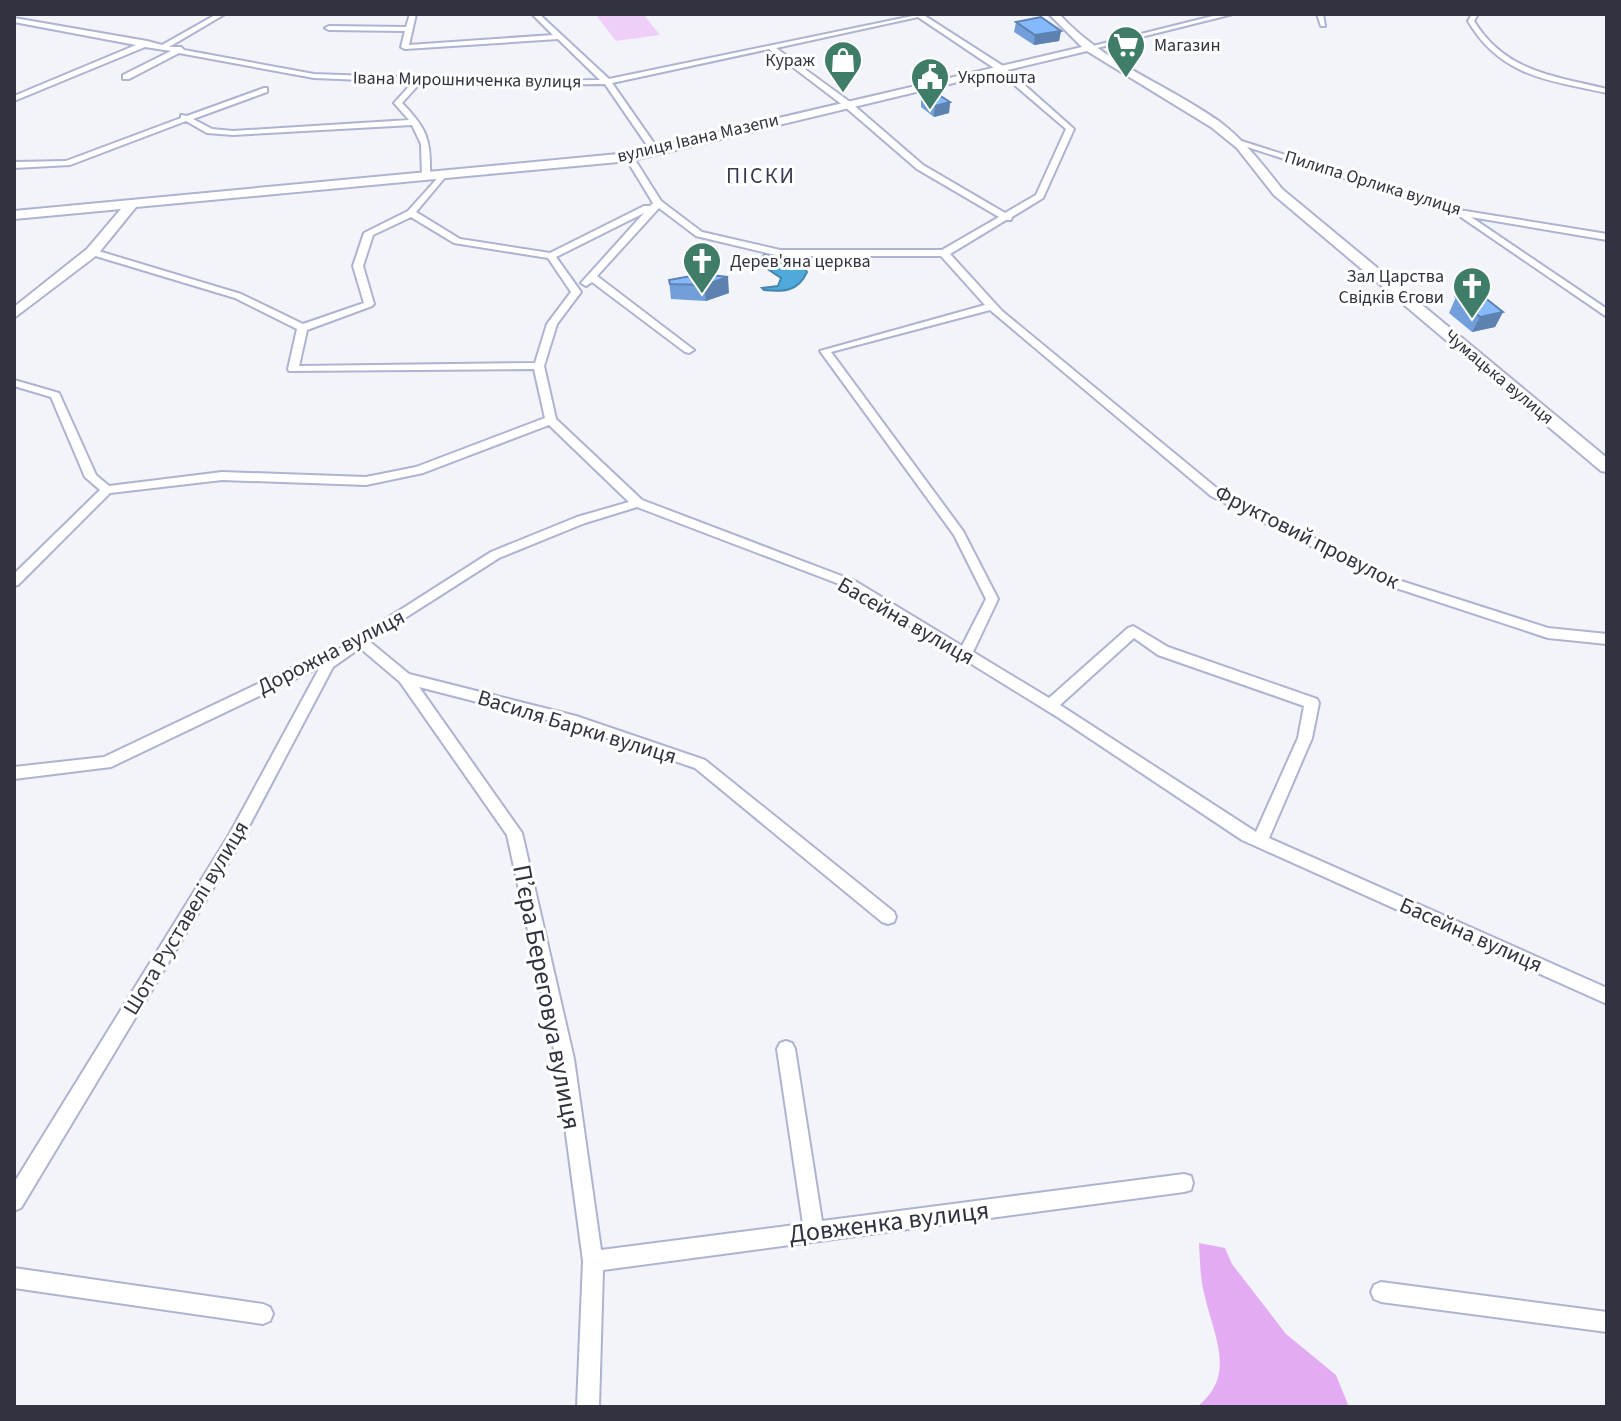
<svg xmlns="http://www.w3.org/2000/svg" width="1621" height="1421" viewBox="0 0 1621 1421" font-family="'Source Sans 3',sans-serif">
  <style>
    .green { fill: #efcff8 }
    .forest { fill: #e3acf2 }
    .water { fill: #4eaada; stroke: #4587ac; stroke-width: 2 }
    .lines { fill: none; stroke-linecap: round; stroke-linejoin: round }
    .street-casing { stroke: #adb3d1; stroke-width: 4 }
    .secondary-casing { stroke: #adb3d1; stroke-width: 4 }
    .street { fill: #fff; fill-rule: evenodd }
    .secondary { fill: #fff; fill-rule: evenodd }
    .wall { fill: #729fd9 }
    .shaded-wall { fill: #5d82b0 }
    .building { fill: #85b9fc; stroke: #5d82b0; stroke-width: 2 }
    .labels { text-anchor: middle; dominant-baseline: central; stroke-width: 6; stroke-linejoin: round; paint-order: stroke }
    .far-poi-label { font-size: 18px; fill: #313440; stroke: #fff; text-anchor: start }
    .far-street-label { font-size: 18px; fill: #313440; stroke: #fff }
    .far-quarter-label { font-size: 22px; letter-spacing: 2px; fill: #353952; stroke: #fff }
    .street-label { font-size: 22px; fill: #313440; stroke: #fff }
    .near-street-label { font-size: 26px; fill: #313440; stroke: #fff }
  </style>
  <rect width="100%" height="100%" fill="#f2f4fa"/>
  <!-- green -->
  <path class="green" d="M 595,14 L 643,14 L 660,35 L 616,41 Z"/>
  <!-- forest -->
  <path class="forest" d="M 1199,1243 L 1225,1248 L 1232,1264 L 1286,1334 L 1336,1375 L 1349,1407 L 1197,1407 C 1238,1375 1213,1335 1204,1293 C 1200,1277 1200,1259 1199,1243 Z"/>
  <!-- water -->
  <path class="water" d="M 764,255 L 797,255 L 807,272 C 798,292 783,292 764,290 L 762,288 L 778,286 L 781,278 L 757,262 Z"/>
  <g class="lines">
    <!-- street casing -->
    <g class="street-casing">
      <path id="street" d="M 217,14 L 225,14 L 169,47 L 181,47 L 184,50 L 314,74 L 505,81 L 600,80 L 558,39 L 405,49 L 401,47 L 405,31 L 329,30 L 325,28 L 329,26 L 406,27 L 410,14 L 416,14 L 409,45 L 553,35 L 532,14 L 539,14 L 609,79 L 922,14 L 1003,66 L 1074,129 L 1043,198 L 1012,217 L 1011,220 L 1006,220 L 950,254 L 1002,311 L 1219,490 L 1398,580 L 1548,628 L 1607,634 L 1607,644 L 1548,638 L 1390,586 L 1211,496 L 990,310 L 831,352 L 963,531 L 998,599 L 973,652 L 1049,698 L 1128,628 L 1133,626 L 1168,647 L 1317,699 L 1319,703 L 1312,738 L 1269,838 L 1607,988 L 1607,1004 L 1242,840 L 1059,718 L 847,587 L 637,507 L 585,523 L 499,558 L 369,641 L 409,674 L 576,716 L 705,760 L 894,912 L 896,917 L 894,922 L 888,924 L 882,922 L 695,768 L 575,727 L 419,687 L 522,833 L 574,1059 L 601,1250 L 803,1224 L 777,1049 L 780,1043 L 786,1041 L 792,1043 L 795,1049 L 822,1221 L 1184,1174 L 1191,1176 L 1193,1183 L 1191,1190 L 1184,1192 L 603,1270 L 599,1407 L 577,1407 L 583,1261 L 556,1059 L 507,835 L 400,682 L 360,648 L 333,667 L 239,845 L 21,1208 L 14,1211 L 14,1183 L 229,835 L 320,667 L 111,767 L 14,779 L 14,767 L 104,757 L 331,649 L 339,649 L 491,552 L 577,517 L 629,502 L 549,425 L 423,473 L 366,485 L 222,480 L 110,493 L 18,585 L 14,586 L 14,574 L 100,490 L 85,477 L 51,397 L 14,386 L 14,380 L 59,393 L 96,475 L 109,486 L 222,472 L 366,477 L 416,467 L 545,418 L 534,369 L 289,371 L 288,369 L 297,329 L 235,298 L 89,254 L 89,250 L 95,250 L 241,294 L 303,324 L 364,303 L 353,266 L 364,233 L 408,211 L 443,172 L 447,175 L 416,212 L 460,239 L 550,253 L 644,206 L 650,206 L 653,203 L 625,157 L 629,154 L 632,155 L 661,201 L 702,232 L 780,250 L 942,250 L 999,217 L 917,169 L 844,106 L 769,49 L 612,83 L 658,149 L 654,151 L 651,151 L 605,84 L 505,85 L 421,82 L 402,103 C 427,129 431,139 430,176 L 426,179 L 422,176 L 421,144 L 412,125 L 233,135 L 207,133 L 186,121 L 70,165 L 14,168 L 14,162 L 66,161 L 181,118 L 181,115 L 187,116 L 264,88 L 267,88 L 267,92 L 193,119 L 212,129 L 233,131 L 409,120 L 394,103 L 413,82 L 314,78 L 179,53 L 129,79 L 123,79 L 123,75 L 171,51 L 145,47 L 14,101 L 14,96 L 136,45 L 14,22 L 14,18 L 147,41 L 162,45 ZM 918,17 L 997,70 L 1066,129 L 1036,195 L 1005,213 L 923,165 L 850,102 L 776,48 ZM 659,208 L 696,236 L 780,256 L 941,256 L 985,305 L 820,351 L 954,535 L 986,599 L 962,646 L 855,581 L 642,500 L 556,419 L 544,366 L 557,324 L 581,292 L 556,257 L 644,213 L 581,283 L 586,286 L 592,282 L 685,352 L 689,353 L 694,350 L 597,276 ZM 411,217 L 454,243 L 548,258 L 571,292 L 547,324 L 535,363 L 299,366 L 307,330 L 372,306 L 374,304 L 363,266 L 373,235 ZM 1134,638 L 1158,655 L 1304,706 L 1298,738 L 1256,832 L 1060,705 Z
        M 1221,14 L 1233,14 L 1093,49 L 1089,47 Z
        M 1317,14 L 1323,14 L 1325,26 L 1321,26 Z
        M 1472,14 L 1478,14 L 1474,21 C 1505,72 1554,76 1607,89 L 1607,93 C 1549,80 1501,77 1468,21 Z
        M 1232,138 L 1459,210 L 1607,234 L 1607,240 L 1471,217 L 1607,309 L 1607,317 L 1458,215 L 1232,142 Z
        M 14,1268 L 263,1304 L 270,1307 L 273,1314 L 270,1321 L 263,1324 L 14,1288 Z
        M 1381,1282 L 1607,1312 L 1607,1332 L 1381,1302 L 1374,1299 L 1371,1292 L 1374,1285 Z"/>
    </g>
    <!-- secondary casing -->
    <g class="secondary-casing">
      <path id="secondary" d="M 1049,14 L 1059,14 C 1103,63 1165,83 1220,122 C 1245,141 1263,165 1282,189 L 1607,458 L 1607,472 L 1601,471 L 1274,195 L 1237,148 L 1211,127 L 1087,51 L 629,161 L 136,207 L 97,255 L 14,318 L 14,307 L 87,249 L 121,209 L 14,219 L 14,211 L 629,153 L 1082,47 Z"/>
    </g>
    <!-- street -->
    <use href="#street" class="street"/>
    <!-- secondary -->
    <use href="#secondary" class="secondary"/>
  </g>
  <!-- wall -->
  <path class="wall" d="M 1016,22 L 1061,31 L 1059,41 L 1034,45 L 1014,32 Z
    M 921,96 L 950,102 L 949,113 L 934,117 L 921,107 Z
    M 702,274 L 729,293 L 706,301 L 671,299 L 669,280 Z
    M 1456,297 L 1503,312 L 1495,327 L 1472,332 L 1449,313 Z"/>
  <!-- shaded-wall -->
  <path class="shaded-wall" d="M 1061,31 L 1059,41 L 1034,45 L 1035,35 Z
    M 950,102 L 949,113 L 934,117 L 935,106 Z
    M 728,277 L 729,293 L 706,301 L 704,285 Z
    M 1503,312 L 1495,327 L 1472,332 L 1480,317 Z"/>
  <!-- building -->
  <path class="building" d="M 1041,17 L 1061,31 L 1035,35 L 1016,22 Z
    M 936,93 L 950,102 L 935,106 L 921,96 Z
    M 702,274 L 728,277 L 704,285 L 670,284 L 669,280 Z
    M 1479,293 L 1503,312 L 1480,317 L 1456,297 Z"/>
  <!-- icons -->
  <defs>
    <g id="supermarket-pin" transform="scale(2)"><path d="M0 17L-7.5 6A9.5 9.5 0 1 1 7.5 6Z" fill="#3f7d69" stroke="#fff"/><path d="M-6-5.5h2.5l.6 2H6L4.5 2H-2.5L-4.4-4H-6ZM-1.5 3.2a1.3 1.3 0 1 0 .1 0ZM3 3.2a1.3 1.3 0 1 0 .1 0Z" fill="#fff"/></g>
    <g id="shop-pin" transform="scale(2)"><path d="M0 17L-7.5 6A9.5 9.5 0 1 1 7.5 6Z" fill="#3f7d69" stroke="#fff"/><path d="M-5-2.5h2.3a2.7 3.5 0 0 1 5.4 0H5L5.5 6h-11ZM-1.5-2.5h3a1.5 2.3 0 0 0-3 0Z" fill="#fff"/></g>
    <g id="civic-pin" transform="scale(2)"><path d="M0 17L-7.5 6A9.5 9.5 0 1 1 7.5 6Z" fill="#3f7d69" stroke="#fff"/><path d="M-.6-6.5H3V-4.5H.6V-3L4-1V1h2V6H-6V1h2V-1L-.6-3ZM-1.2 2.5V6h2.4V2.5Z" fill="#fff"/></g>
    <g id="church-pin" transform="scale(2)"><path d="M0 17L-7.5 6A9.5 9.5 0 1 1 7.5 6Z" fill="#3f7d69" stroke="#fff"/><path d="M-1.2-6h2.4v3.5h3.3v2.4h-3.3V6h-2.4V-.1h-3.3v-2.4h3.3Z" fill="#fff"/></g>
  </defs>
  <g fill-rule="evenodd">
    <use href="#supermarket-pin" x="1126" y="45"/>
    <use href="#shop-pin" x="843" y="60"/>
    <use href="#civic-pin" x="930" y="77"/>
    <use href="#church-pin" x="702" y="261"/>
    <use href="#church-pin" x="1472" y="286"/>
  </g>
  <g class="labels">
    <!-- far-poi labels -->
    <g class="far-poi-label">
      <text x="1154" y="45">Магазин</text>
      <text x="815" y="60" text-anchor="end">Кураж</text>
      <text x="958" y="77">Укрпошта</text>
      <text x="730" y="261">Дерев'яна церква</text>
      <text x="1444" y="276" text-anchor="end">Зал Царства<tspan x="1444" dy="21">Свідків Єгови</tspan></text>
    </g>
    <!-- far-street labels -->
    <g class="far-street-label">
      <text transform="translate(467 80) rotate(1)">Івана Мирошниченка вулиця</text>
      <text transform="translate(698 138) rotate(-13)">вулиця Івана Мазепи</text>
      <text transform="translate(1373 183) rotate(17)">Пилипа Орлика вулиця</text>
      <text transform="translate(1499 377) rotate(40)">Чумацька вулиця</text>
    </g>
    <!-- far-quarter labels -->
    <g class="far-quarter-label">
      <text x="761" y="176">ПІСКИ</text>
    </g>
    <!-- street labels -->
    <g class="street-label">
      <text transform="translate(1307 537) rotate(27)">Фруктовий провулок</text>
      <text transform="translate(906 621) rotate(30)">Басейна вулиця</text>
      <text transform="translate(331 652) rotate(-27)">Дорожна вулиця</text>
      <text transform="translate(577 727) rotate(17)">Василя Барки вулиця</text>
      <text transform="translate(186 918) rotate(-59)">Шота Руставелі вулиця</text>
      <text transform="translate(1471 935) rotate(24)">Басейна вулиця</text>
    </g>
    <!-- near-street labels -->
    <g class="near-street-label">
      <text transform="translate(547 997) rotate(79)">П’єра Береговуа вулиця</text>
      <text transform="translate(889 1222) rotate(-7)">Довженка вулиця</text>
    </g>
  </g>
  <!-- border -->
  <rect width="1621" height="1421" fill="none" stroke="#313440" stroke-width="32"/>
</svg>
